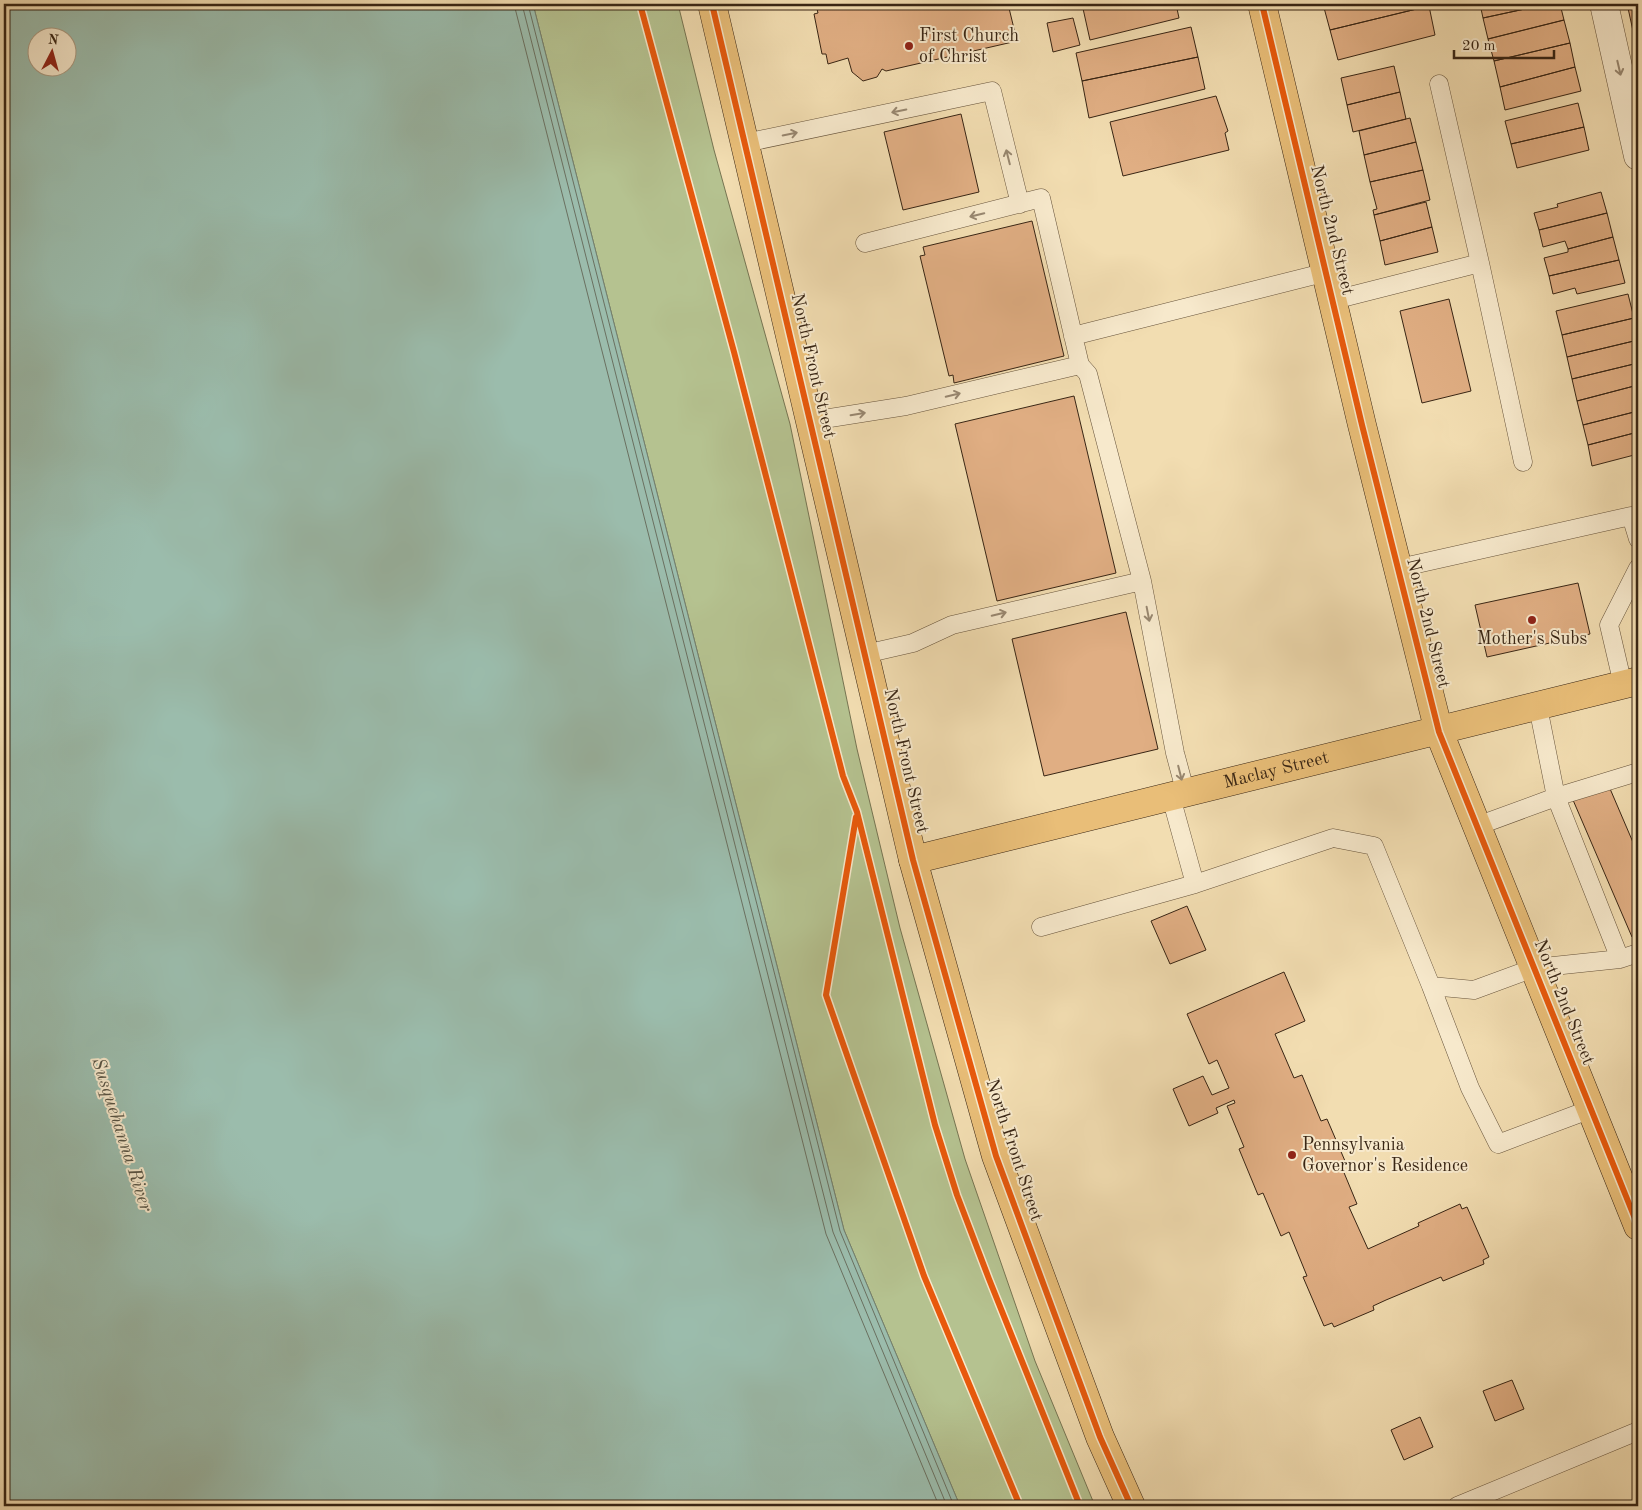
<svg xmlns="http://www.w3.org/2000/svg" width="1642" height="1510" viewBox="0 0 1642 1510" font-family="'Old Standard TT',serif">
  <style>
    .green { fill: #b5c290; stroke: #767452 }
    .water { fill: #9bbcac; stroke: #73806f; fill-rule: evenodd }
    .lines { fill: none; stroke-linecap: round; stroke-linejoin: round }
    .shore { stroke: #6a7060; stroke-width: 1 }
    .building { fill: #e0ae83; stroke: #382514 }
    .service-casing { stroke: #66533b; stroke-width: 19 }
    .minor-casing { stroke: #66533b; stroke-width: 29 }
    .primary-casing { stroke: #382514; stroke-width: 29 }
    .service { stroke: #f7e9cc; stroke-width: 18 }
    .minor { stroke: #f7e9cc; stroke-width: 28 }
    .primary { stroke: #e9be78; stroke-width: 28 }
    .cycleway-casing { stroke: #f7e9cc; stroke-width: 9 }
    .cycleway { stroke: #e8590c; stroke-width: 6 }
    .oneway { stroke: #988770 }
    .poi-dot { fill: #8f2418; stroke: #f7e9cc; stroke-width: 2 }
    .labels { text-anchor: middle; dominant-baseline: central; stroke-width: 4; stroke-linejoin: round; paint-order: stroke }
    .poi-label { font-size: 18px; fill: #382514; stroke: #f7e9cc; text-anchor: start }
    .street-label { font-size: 18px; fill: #382514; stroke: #f7e9cc }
    .water-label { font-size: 19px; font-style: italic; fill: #565242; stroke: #f7e9cc }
  </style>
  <rect width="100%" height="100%" fill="#f2ddb1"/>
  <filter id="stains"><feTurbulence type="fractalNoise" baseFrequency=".004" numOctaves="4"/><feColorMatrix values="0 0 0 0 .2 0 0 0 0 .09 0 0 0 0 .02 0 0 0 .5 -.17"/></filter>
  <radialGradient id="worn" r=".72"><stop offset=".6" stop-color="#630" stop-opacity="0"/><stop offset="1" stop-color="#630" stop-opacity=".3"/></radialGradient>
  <!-- green -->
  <path class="green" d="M 533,4 L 678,4 L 714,150 L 790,424 L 857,749 L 900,928 L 965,1159 L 1035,1361 L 1095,1506 L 960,1506 L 844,1230 Z"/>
  <!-- water -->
  <path class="water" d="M 4,4 L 533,4 L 844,1230 L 960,1506 L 4,1506 ZM 38,38 L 68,38 L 68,68 L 38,68 Z"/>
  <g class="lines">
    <!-- shore -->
    <path class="shore" d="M 514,4 L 826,1234 L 939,1506
      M 522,4 L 833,1232 L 947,1506
      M 528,4 L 840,1231 L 954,1506"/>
  </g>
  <!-- building -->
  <path class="building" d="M 820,4 L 1008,4 L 1017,41 L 886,71 L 882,69 L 877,77 L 863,81 L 852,72 L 848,58 L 828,64 L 826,54 L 822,54 L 814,14 L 818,13 L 816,5 Z
    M 1082,4 L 1176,4 L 1179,18 L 1090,40 Z
    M 1323,4 L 1428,4 L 1429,6 L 1330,30 Z
    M 1480,4 L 1548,4 L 1483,18 Z
    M 1548,4 L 1560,4 L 1564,20 L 1488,39 L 1483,18 Z
    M 1429,6 L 1435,35 L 1338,60 L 1330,30 Z
    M 1638,6 L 1638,30 L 1633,31 L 1628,8 Z
    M 1073,18 L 1080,45 L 1053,52 L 1047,23 Z
    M 1564,20 L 1570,43 L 1494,61 L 1488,39 Z
    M 1191,27 L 1198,57 L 1082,81 L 1076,53 Z
    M 1570,43 L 1575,67 L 1500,87 L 1494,61 Z
    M 1198,57 L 1205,89 L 1089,118 L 1082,81 Z
    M 1394,66 L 1400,92 L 1347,105 L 1341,78 Z
    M 1575,67 L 1581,91 L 1505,110 L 1500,87 Z
    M 1400,92 L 1406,119 L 1353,132 L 1347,105 Z
    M 1216,96 L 1228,131 L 1225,133 L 1229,150 L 1123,176 L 1110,122 Z
    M 1578,103 L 1584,127 L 1511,144 L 1505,121 Z
    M 961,114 L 979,192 L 903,210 L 884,132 Z
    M 1410,118 L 1416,142 L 1364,155 L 1359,131 Z
    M 1584,127 L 1589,150 L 1517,168 L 1511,144 Z
    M 1416,142 L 1423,170 L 1370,182 L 1364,155 Z
    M 1423,170 L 1430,200 L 1374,215 L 1373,210 L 1377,209 L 1370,182 Z
    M 1601,192 L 1607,213 L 1539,230 L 1534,213 L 1558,207 L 1557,204 Z
    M 1426,202 L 1432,227 L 1380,241 L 1374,215 Z
    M 1607,213 L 1613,237 L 1568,249 L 1565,241 L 1543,247 L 1539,230 Z
    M 1032,221 L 1064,356 L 954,383 L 953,375 L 949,376 L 920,256 L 925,255 L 923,247 Z
    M 1432,227 L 1438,252 L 1385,265 L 1380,241 Z
    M 1613,237 L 1619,260 L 1549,276 L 1544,258 L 1568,252 L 1568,249 Z
    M 1619,260 L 1625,283 L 1577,294 L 1575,288 L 1553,294 L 1549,276 Z
    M 1628,294 L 1634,318 L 1562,335 L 1556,311 Z
    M 1449,299 L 1471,391 L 1422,403 L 1400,311 Z
    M 1634,318 L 1638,340 L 1567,357 L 1562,335 Z
    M 1638,340 L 1638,363 L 1572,379 L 1567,357 Z
    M 1638,363 L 1638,385 L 1577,401 L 1572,379 Z
    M 1638,385 L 1638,411 L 1583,425 L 1577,401 Z
    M 1074,396 L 1116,573 L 997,601 L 955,424 Z
    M 1638,411 L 1638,432 L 1588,445 L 1583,425 Z
    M 1638,432 L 1638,454 L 1592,466 L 1588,445 Z
    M 1578,583 L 1590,634 L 1487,657 L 1475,605 Z
    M 1126,612 L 1158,749 L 1044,776 L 1012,639 Z
    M 1608,784 L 1638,854 L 1637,940 L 1632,937 L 1573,800 Z
    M 1187,906 L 1206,950 L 1170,964 L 1151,921 Z
    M 1284,972 L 1305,1021 L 1275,1034 L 1294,1078 L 1302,1075 L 1321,1121 L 1327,1119 L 1345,1161 L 1340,1163 L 1357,1204 L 1349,1207 L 1368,1249 L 1419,1226 L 1418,1223 L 1460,1204 L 1462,1209 L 1467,1207 L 1489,1257 L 1483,1260 L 1484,1264 L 1443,1281 L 1441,1277 L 1386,1300 L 1373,1306 L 1374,1310 L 1334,1327 L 1332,1323 L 1324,1326 L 1303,1277 L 1307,1276 L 1289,1232 L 1281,1236 L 1263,1193 L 1258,1195 L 1239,1149 L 1244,1147 L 1227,1106 L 1235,1103 L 1234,1100 L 1216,1108 L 1218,1113 L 1189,1126 L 1173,1089 L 1203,1076 L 1212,1095 L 1229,1088 L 1217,1060 L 1209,1064 L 1187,1014 Z
    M 1512,1380 L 1524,1409 L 1495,1421 L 1483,1391 Z
    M 1420,1417 L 1433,1447 L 1404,1460 L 1391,1430 Z"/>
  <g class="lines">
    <!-- service casing -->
    <g class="service-casing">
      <path id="service" d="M 745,143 L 992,91 L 1020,204
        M 865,243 L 1041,198 L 1080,365 L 1088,374 L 1142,581
        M 1480,263 L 1523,462
        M 1334,300 L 1480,263 L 1439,84
        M 1073,336 L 1327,272
        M 811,421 L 906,406 L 1080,365
        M 1399,568 L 1631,516 L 1638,539
        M 865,654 L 913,643 L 952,625 L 1142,581 L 1175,753 L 1186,794
        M 1623,685 L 1609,625 L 1638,568
        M 1477,826 L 1556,797 L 1638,772
        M 1195,884 L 1333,838 L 1374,846 L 1431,986 L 1474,990 L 1534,968 L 1620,959 L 1556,797 L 1538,707
        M 1041,927 L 1195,884 L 1171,797
        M 1620,959 L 1638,953
        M 1431,986 L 1470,1088 L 1498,1144 L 1591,1109
        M 1457,1506 L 1638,1431"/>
    </g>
    <!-- minor casing -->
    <g class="minor-casing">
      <path id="minor" d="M 1604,4 L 1638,156"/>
    </g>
    <!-- primary casing -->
    <g class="primary-casing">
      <g id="primary">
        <path d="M 712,4 L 913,860 L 996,1156 L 1100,1437 L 1131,1506"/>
        <path d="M 1262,4 L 1362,425 L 1439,732 L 1638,1226"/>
        <path id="s1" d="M 913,860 L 1638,681"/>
      </g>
    </g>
    <!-- service -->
    <use href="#service" class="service"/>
    <!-- minor -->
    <use href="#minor" class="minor"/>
    <!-- primary -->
    <use href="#primary" class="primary"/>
    <!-- cycleway casing -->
    <g class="cycleway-casing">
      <path id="cycleway" d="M 640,4 L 734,352 L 843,776 L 857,812 L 935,1125 L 957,1195 L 989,1279 L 1080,1506
        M 712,4 L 913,860 L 996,1156 L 1100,1437 L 1131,1506
        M 1262,4 L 1362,425 L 1439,732 L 1638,1226
        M 856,817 L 826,995 L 924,1276 L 1020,1506"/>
    </g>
    <!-- cycleway -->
    <use href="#cycleway" class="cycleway"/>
  </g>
  <!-- one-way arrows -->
  <defs><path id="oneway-shaft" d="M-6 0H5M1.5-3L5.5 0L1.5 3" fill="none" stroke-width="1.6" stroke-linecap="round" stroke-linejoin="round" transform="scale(1.25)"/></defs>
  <g class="oneway">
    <use href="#oneway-shaft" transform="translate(1619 68) rotate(77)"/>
    <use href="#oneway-shaft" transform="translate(899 111) rotate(168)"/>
    <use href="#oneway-shaft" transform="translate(790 134) rotate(-11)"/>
    <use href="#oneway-shaft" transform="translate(1008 157) rotate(-104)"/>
    <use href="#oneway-shaft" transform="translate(977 215) rotate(166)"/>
    <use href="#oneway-shaft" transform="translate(953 395) rotate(-13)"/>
    <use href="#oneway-shaft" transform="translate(858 414) rotate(-9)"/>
    <use href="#oneway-shaft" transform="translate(999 614) rotate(-13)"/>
    <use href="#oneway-shaft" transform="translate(1148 614) rotate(79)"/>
    <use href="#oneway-shaft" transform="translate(1180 773) rotate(76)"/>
  </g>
  <!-- markers -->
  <g class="poi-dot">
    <circle cx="909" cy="46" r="5"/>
    <circle cx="1532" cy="620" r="5"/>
    <circle cx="1292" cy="1155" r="5"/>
  </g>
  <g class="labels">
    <!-- poi labels -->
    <g class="poi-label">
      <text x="919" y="36">First Church<tspan x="919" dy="21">of Christ</tspan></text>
      <text x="1532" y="639" text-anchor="middle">Mother's Subs</text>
      <text x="1302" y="1145">Pennsylvania<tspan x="1302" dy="21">Governor's Residence</tspan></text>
    </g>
    <!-- street labels -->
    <g class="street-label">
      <text transform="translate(1332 230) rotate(76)">North 2nd Street</text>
      <text transform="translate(813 366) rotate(77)">North Front Street</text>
      <text transform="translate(1428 623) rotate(76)">North 2nd Street</text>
      <text transform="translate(906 761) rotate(77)">North Front Street</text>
      <text stroke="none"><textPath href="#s1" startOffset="374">Maclay Street</textPath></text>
      <text transform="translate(1564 1002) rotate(68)">North 2nd Street</text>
      <text transform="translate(1014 1150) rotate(72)">North Front Street</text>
    </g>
    <!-- water labels -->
    <g class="water-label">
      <text transform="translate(121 1135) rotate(72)">Susquehanna River</text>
    </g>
  </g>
  <!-- margin -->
  <rect width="1642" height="1510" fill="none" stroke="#f2ddb1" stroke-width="20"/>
  <rect x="5" y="5" width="1632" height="1500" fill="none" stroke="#382514" stroke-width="2.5"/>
  <rect x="10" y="10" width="1622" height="1490" fill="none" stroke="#382514"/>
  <!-- north arrow -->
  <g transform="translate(52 52) rotate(6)"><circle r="24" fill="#f7e9cc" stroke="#ab9b82"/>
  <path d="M0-4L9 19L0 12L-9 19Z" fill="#8f2418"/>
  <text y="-8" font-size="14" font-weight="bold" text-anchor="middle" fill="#382514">N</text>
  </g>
  <!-- scale -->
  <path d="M1454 50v8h100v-8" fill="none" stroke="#382514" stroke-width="2.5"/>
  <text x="1462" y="50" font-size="15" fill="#382514" stroke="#f7e9cc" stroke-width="4" paint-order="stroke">20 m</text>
  <rect width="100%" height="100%" filter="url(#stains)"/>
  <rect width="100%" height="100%" fill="url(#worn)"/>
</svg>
